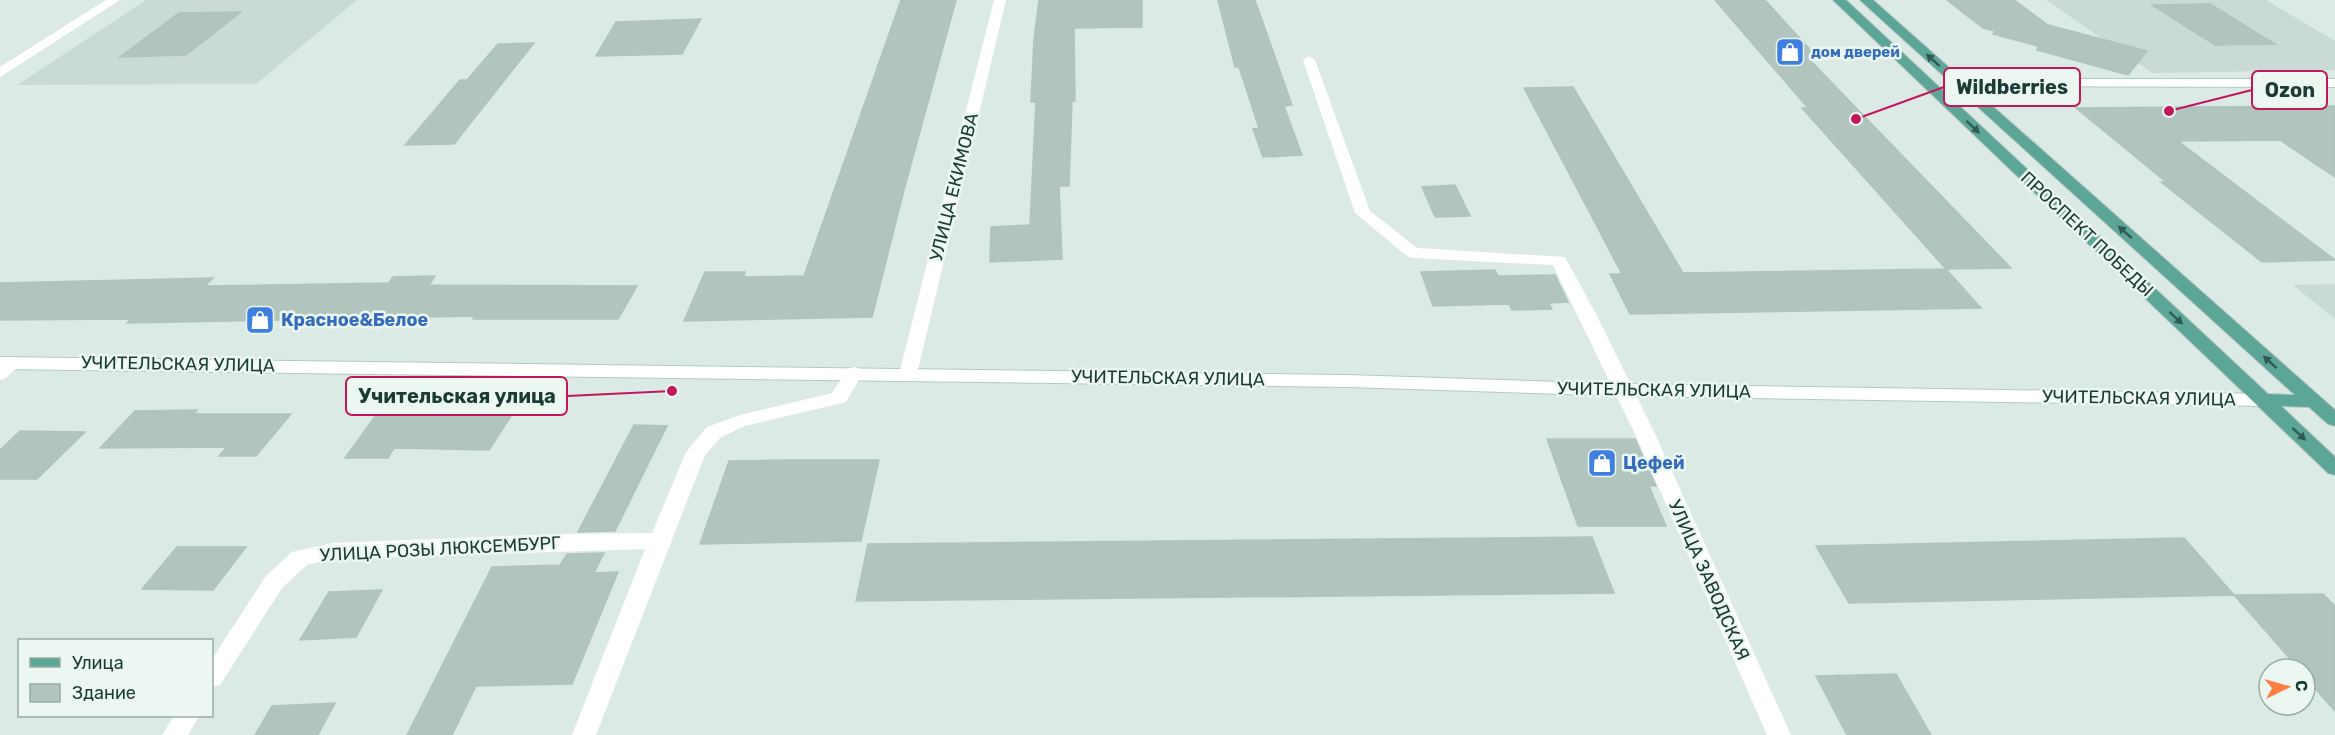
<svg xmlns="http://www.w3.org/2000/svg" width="2335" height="735" viewBox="0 0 2335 735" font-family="Rubik,sans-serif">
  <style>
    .built { fill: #cadad4 }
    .building { fill: #b1c5be; stroke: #aec5bc; stroke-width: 1.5 }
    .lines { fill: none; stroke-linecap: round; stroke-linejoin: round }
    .secondary-casing { stroke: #aecbc2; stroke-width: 2 }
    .primary-casing { stroke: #bbc4c2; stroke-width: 2 }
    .street { fill: #fff; fill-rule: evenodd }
    .secondary { fill: #fff; fill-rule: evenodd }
    .primary { fill: #5ba697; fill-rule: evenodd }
    .oneway { fill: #2f5b52 }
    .labels { text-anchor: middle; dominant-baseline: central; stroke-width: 5; stroke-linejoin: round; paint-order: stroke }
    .far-shop-label { font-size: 15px; font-weight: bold; fill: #366cbe; stroke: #ecf7f2; text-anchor: start }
    .street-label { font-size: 18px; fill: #1c3b35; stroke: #ecf7f2 }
    .shop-label { font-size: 18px; font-weight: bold; fill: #366cbe; stroke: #ecf7f2; text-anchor: start }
    .leader { fill: none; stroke: #c2185b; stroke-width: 2 }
    .callout-dot { fill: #c2185b; stroke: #ecf7f2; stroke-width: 2 }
    .callout { fill: #ecf7f2; stroke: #c2185b; stroke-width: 2 }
    .callout-label { font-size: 20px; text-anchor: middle; font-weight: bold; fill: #1c3b35 }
  </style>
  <rect width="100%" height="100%" fill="#dceae5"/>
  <!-- built -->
  <path class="built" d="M 146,0 L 357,0 L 256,84 L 17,85 Z
    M 2046,0 L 2266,0 L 2335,41 L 2335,70 L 2152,73 Z
    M 2335,284 L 2335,319 L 2293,285 Z"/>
  <!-- building -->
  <path class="building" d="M 901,0 L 956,0 L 904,190 L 872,317 L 684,321 L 705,272 L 745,272 L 744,277 L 804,276 Z
    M 1039,0 L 1142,0 L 1142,27 L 1074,28 L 1075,101 L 1072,101 L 1069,186 L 1059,186 L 1062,259 L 990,262 L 991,227 L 1030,225 L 1036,102 L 1031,102 L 1034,40 Z
    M 1218,0 L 1255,0 L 1292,105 L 1284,106 L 1302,155 L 1263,157 L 1253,129 L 1259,128 L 1239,67 L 1235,67 Z
    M 1715,0 L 1765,0 L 1816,56 L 1806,56 L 2011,268 L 1946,269 L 1802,108 L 1808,108 Z
    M 1947,0 L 2014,0 L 2048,25 L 2147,51 L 2128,75 L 2037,50 L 2038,46 L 1993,34 L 1995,31 L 1983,28 Z
    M 2210,4 L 2275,44 L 2215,45 L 2152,5 Z
    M 241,12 L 186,55 L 120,57 L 179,13 Z
    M 701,19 L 682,54 L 596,56 L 616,22 Z
    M 534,43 L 454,144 L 405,145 L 460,80 L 467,80 L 498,44 Z
    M 1573,87 L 1683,273 L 1946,269 L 1981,308 L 1630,314 L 1610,274 L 1622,274 L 1524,88 Z
    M 2335,106 L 2335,177 L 2280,140 L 2178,141 L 2335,260 L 2262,262 L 2161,182 L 2166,182 L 2076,108 Z
    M 1455,185 L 1470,216 L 1435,217 L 1422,187 Z
    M 1495,270 L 1498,276 L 1555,275 L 1568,302 L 1549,303 L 1552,309 L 1512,310 L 1509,304 L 1433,306 L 1421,272 Z
    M 435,276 L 429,285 L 637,286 L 618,319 L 473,319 L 475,316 L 127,323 L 131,319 L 0,320 L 0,283 L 213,278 L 205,286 L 389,283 L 393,277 Z
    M 197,410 L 194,414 L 291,414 L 256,456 L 219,456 L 227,447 L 100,448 L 135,411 Z
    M 379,411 L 415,411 L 513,413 L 489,450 L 394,448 L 388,458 L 345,458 Z
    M 634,425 L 667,426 L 615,531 L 578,532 Z
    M 20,431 L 85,432 L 37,479 L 0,479 L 0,450 Z
    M 1547,439 L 1635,439 L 1656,486 L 1649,486 L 1666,526 L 1578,526 Z
    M 788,460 L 879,460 L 861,541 L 700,544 L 729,461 Z
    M 1592,537 L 1614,593 L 856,601 L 868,544 Z
    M 2184,538 L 2234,595 L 1849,603 L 1816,546 Z
    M 177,547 L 246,547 L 213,590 L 142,589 Z
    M 604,553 L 594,573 L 618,572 L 572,684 L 476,686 L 452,735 L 407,735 L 492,567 L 560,565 L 567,554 Z
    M 382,590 L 356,637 L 300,640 L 329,592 Z
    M 2323,594 L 2335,606 L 2335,711 L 2305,677 L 2305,669 L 2299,669 L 2234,595 Z
    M 1896,674 L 1931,735 L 1847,735 L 1816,676 Z
    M 335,703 L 318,735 L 255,735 L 272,706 Z"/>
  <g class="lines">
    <!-- secondary casing -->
    <g class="secondary-casing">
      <path id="secondary" d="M 1958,79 L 2335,79 L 2335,87 L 1953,86 L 1951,83 L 1953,80 Z
        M 0,357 L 1347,375 L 1626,384 L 2263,394 L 2270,396 L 2272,400 L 2270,404 L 2263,406 L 1626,396 L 1347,387 L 0,369 Z"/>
    </g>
    <!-- primary casing -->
    <g class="primary-casing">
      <path id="primary" d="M 1833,0 L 1846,0 L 2268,394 L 2295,395 L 1860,0 L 1873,0 L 2335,410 L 2335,426 L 2328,424 L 2309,407 L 2281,406 L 2335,457 L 2335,475 L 2328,473 Z"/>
    </g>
    <!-- street -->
    <path class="street" d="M 106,0 L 120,0 L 0,77 L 0,67 Z
      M 994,0 L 1006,0 L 917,374 L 914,378 L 902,378 L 899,374 Z
      M 1309,56 L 1315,60 L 1370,211 L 1417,248 L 1565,257 L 1598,318 L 1656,436 L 1791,735 L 1767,735 L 1636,436 L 1553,265 L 1413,258 L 1407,256 L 1355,213 L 1303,60 Z
      M 13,357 L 19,359 L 22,363 L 6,378 L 0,380 L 0,365 Z
      M 854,367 L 860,369 L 863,373 L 846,402 L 745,426 L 721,437 L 705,455 L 596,735 L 572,735 L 645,549 L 333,559 L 307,565 L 282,588 L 220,685 L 212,687 L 212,659 L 266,576 L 292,552 L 333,543 L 562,534 L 652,533 L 686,452 L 707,427 L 740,415 L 832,393 L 848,369 Z
      M 174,716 L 199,716 L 188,735 L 162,735 Z"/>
    <!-- secondary -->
    <use href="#secondary" class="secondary"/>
    <!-- primary -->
    <use href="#primary" class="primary"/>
  </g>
  <!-- one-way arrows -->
  <defs><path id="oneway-solid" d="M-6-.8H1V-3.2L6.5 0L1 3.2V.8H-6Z" transform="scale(1.5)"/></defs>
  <g class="oneway">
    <use href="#oneway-solid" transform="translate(1933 60) rotate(-138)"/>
    <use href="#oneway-solid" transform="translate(1973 127) rotate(43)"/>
    <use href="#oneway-solid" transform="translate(2125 232) rotate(-138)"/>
    <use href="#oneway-solid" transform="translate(2176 318) rotate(43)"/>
    <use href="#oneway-solid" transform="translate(2270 362) rotate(-138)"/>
    <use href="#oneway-solid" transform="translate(2299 434) rotate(43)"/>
  </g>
  <!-- icons -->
  <defs>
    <g id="shop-square" transform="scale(1.5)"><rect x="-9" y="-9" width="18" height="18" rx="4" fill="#3f7fe0" stroke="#ecf7f2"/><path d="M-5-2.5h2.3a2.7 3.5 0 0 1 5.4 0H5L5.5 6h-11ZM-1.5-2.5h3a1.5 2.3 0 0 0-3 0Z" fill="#fff"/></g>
  </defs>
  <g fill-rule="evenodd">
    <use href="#shop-square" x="1790" y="52"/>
    <use href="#shop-square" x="260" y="320"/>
    <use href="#shop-square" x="1602" y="463"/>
  </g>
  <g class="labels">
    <!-- far-shop labels -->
    <g class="far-shop-label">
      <text x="1811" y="52">дом дверей</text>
    </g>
    <!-- street labels -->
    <g class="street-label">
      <text transform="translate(954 187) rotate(-76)">УЛИЦА ЕКИМОВА</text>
      <text transform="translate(2087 234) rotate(43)">ПРОСПЕКТ ПОБЕДЫ</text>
      <text transform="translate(178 364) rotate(1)">УЧИТЕЛЬСКАЯ УЛИЦА</text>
      <text transform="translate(1168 378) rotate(1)">УЧИТЕЛЬСКАЯ УЛИЦА</text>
      <text transform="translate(1654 390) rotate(1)">УЧИТЕЛЬСКАЯ УЛИЦА</text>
      <text transform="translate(2139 398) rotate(1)">УЧИТЕЛЬСКАЯ УЛИЦА</text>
      <text transform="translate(440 549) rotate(-3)">УЛИЦА РОЗЫ ЛЮКСЕМБУРГ</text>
      <text transform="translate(1709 580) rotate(66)">УЛИЦА ЗАВОДСКАЯ</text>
    </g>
    <!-- shop labels -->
    <g class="shop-label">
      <text x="281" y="320">Красное&amp;Белое</text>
      <text x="1623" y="463">Цефей</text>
    </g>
  </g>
  <!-- callouts -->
  <path class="leader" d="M1856 119L1944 87M2169 111L2252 90M672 391L567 396"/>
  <g class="callout-dot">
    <circle cx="1856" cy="119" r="6"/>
    <circle cx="2169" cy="111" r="6"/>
    <circle cx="672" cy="391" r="6"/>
  </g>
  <g class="callout">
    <rect x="1944" y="68" width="136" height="38" rx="6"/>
    <rect x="2252" y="71" width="75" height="38" rx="6"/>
    <rect x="346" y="377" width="221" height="38" rx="6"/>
  </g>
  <g class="callout-label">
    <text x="2012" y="94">Wildberries</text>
    <text x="2290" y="97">Ozon</text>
    <text x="457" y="403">Учительская улица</text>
  </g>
  <!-- legend -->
  <rect x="18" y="639" width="195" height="78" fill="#ecf7f2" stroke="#99aca6" stroke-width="1.5"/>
  <rect x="30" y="658" width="30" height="9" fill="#5ba697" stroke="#99aca6" stroke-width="1.5"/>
  <text x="72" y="669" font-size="18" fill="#1c3b35">Улица</text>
  <rect x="30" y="684" width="30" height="18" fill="#b1c5be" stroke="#99aca6" stroke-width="1.5"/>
  <text x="72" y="699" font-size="18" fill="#1c3b35">Здание</text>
  <!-- north arrow -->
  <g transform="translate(2287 687) rotate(85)"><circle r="28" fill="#ecf7f2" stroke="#99aca6" stroke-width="1.5"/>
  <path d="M0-4.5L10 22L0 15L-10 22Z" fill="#ff7e45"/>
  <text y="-9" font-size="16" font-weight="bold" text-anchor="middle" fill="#1c3b35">С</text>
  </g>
</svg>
